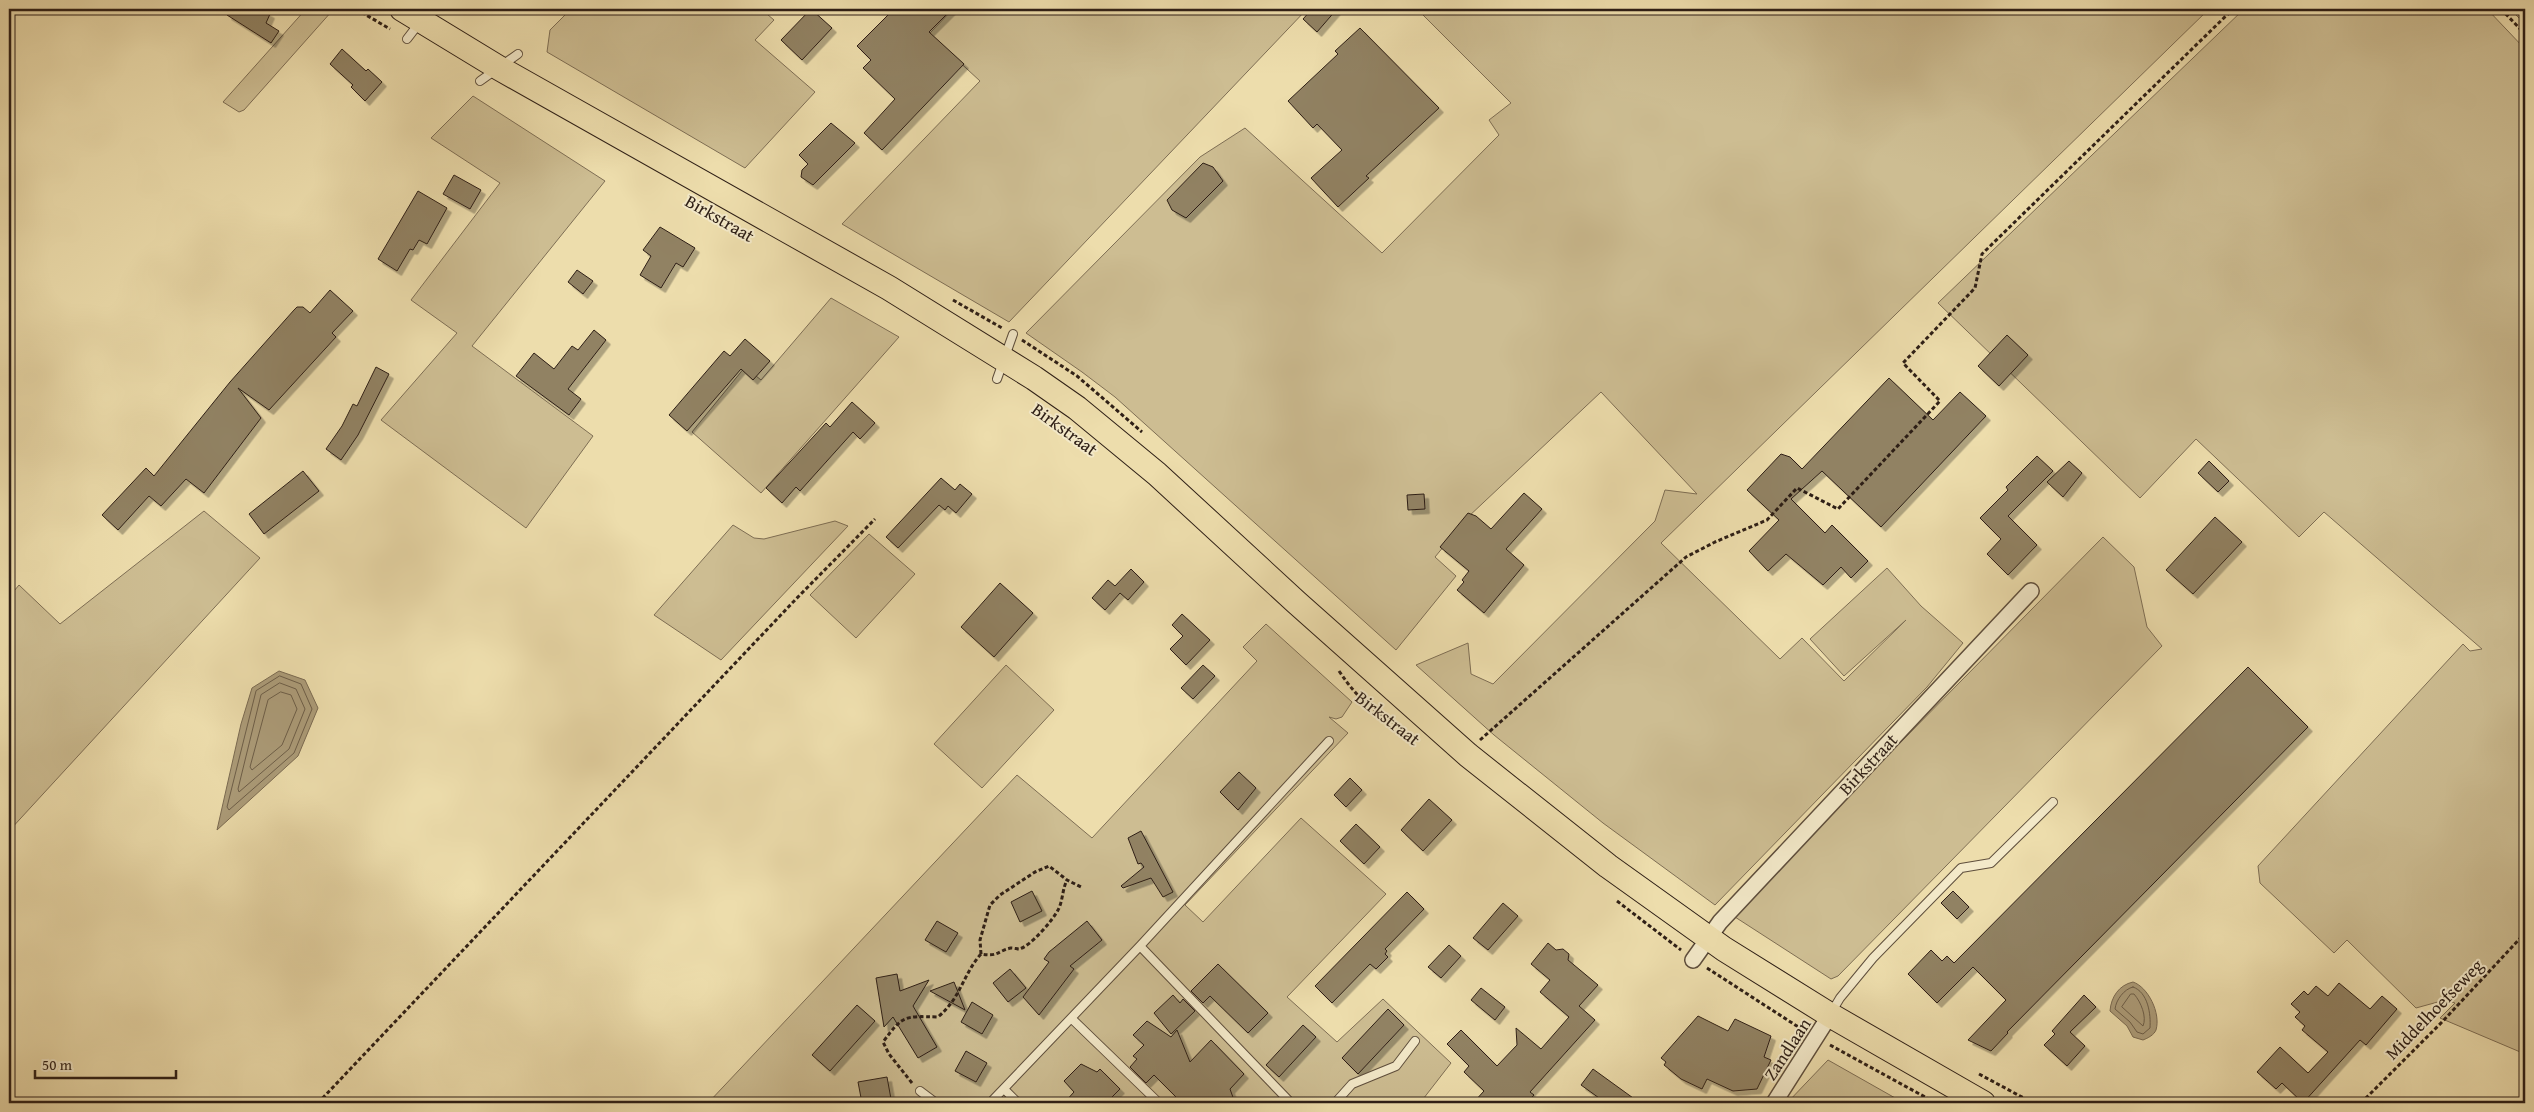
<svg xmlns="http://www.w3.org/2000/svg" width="2534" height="1112" viewBox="0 0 2534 1112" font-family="'Gentium Book Plus',serif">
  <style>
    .green { fill: #cdbd92; stroke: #7e6e54 }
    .water { fill: #ac9c79; stroke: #7a6a51 }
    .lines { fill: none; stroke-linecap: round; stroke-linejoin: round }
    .shore { stroke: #6d5e48; stroke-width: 1 }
    .building { fill: #918264; stroke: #2e1f16; filter: url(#shadow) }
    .service-casing { stroke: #5e4e3c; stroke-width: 10 }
    .minor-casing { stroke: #5e4e3c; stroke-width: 18 }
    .primary-casing { stroke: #2e1f16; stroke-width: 26 }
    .path { stroke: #2e1f16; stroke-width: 3; stroke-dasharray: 4 2.5; stroke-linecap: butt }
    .service { stroke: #f3e9c9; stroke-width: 8 }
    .minor { stroke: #f3e9c9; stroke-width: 15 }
    .primary { stroke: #edddac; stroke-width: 24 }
    .labels { text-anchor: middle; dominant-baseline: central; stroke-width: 4; stroke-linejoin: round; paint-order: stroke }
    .street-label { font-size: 18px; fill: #2e1f16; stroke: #f3e9c9 }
  </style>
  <defs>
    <filter id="shadow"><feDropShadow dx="4.5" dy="4.5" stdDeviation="0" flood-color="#0004"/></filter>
  </defs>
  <rect width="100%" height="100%" fill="#edddac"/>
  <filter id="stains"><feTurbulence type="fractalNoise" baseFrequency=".004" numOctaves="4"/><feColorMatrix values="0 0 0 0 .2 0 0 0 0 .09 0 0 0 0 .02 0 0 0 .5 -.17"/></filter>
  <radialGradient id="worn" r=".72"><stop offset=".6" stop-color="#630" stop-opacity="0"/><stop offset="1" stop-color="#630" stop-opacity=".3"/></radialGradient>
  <!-- green -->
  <path class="green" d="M 306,9 L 332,11 L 244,110 L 239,112 L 223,102 Z
    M 571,9 L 761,9 L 774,20 L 755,40 L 815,92 L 745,168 L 547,52 L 550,30 Z
    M 953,9 L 1307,9 L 1009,322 L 842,224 L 980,81 L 929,34 Z
    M 1417,9 L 2209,9 L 1661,543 L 1780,659 L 1802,638 L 1844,681 L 1906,620 L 1844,676 L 1810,639 L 1887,568 L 1921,606 L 1963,643 L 1927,687 L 1715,905 L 1603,823 L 1494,735 L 1416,665 L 1468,643 L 1471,674 L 1493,684 L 1655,521 L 1665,490 L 1697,494 L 1601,392 L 1467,518 L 1435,557 L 1456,576 L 1396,650 L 1115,397 L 1082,372 L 1026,333 L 1200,157 L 1245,128 L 1382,253 L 1499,135 L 1489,120 L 1511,103 Z
    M 2244,9 L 2487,9 L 2525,49 L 2525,1054 L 2440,1018 L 2455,1003 L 2445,1000 L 2416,1008 L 2347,940 L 2334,953 L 2260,883 L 2258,866 L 2463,644 L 2470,651 L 2482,649 L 2324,512 L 2299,537 L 2196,439 L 2140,498 L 1938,303 Z
    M 2510,9 L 2525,9 L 2525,24 Z
    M 473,96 L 605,181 L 472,346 L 593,436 L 526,528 L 381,420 L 457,333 L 411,300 L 500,183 L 431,138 Z
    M 831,298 L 899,337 L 761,493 L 692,432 L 745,367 L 761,380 Z
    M 204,511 L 260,558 L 9,831 L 9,597 L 19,585 L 60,624 Z
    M 835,521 L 848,526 L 721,660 L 654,615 L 733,525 L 754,538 L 764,539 Z
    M 869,534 L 915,574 L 856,638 L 810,595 Z
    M 2103,537 L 2134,567 L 2147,627 L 2162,646 L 1838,976 L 1831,979 L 1735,917 L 1735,914 L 1821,823 Z
    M 1266,624 L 1352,702 L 1342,717 L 1336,719 L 1329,717 L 1348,733 L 1185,905 L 1203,922 L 1301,818 L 1386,894 L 1287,997 L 1337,1042 L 1383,999 L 1451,1063 L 1420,1103 L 708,1103 L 1017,775 L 1092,838 L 1257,661 L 1243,647 Z
    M 1006,665 L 1054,710 L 982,788 L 934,744 Z
    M 1828,1060 L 1904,1103 L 1787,1103 Z"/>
  <!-- water -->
  <path class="water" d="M 279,671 L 305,680 L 318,708 L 298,756 L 217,830 L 241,724 L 252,688 Z
    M 2133,982 C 2148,987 2161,1013 2156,1030 C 2154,1035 2148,1038 2143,1040 L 2133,1037 L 2127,1026 L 2110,1011 C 2111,997 2119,985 2133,982 Z"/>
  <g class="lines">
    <!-- shore -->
    <path class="shore" d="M 280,676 L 301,684 L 312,709 L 294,753 L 229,810 L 227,807 L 256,691 Z
      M 280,683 L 296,689 L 305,709 L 289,749 L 239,792 L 238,789 L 261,695 Z
      M 281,692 L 291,695 L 297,709 L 282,745 L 252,770 L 250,767 L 268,700 Z
      M 2133,987 C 2148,992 2151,1014 2150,1028 L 2143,1034 L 2137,1032 L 2130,1022 L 2115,1009 C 2116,1000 2124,989 2133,987 Z
      M 2131,994 L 2134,994 C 2141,1002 2147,1017 2143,1026 L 2122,1007 Z"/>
  </g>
  <!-- building -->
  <path class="building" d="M 231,9 L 242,9 L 248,12 L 251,9 L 261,9 L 270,14 L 266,23 L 279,31 L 271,43 L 227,15 Z
    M 811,9 L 832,28 L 802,60 L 781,40 Z
    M 894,9 L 952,9 L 929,32 L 964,64 L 882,150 L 864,133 L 895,99 L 863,68 L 871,60 L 857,46 Z
    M 1312,9 L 1337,9 L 1317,32 L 1303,19 Z
    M 1360,28 L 1439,108 L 1366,176 L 1369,178 L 1338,207 L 1311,178 L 1342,150 L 1317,124 L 1313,128 L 1288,101 L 1338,54 L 1335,51 Z
    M 342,49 L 366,71 L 368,69 L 382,82 L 365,101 L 351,87 L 353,85 L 330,64 Z
    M 831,123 L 855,143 L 813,185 L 801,177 L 802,170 L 808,164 L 799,155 Z
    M 1203,163 L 1213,167 L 1223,181 L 1186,218 L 1172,210 L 1167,200 Z
    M 454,175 L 481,190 L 470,209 L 443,194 Z
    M 418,191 L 447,208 L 427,244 L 419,240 L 413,250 L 410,249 L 397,271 L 378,259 Z
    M 660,227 L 695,248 L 683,267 L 676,263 L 661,288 L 640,275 L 651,256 L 643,250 Z
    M 577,270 L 593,281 L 583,294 L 568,282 Z
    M 330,290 L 353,311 L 332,333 L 336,337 L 269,410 L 238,388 L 261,418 L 204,493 L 186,479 L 161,506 L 149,496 L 118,530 L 102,515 L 146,468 L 154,476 L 230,382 L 294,310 L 297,307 L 303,307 L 310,313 Z
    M 594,330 L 606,340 L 568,389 L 581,399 L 569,415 L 516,376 L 534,353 L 554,369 L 572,346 L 578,350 Z
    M 2007,335 L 2028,355 L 1999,386 L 1978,366 Z
    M 745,339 L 770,361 L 753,380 L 741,369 L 687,431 L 669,415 L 724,351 L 730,356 Z
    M 376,367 L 389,374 L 358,435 L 341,460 L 326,449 L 342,426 L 353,404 L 357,406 Z
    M 1889,378 L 1933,420 L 1960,392 L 1986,416 L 1881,527 L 1822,471 L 1791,499 L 1825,533 L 1832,525 L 1868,561 L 1851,578 L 1841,567 L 1823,585 L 1786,554 L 1768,571 L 1749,551 L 1779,520 L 1747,490 L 1781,454 L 1790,457 L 1802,469 Z
    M 852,402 L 875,423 L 860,439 L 853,432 L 800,491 L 796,487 L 782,503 L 766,488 L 826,423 L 830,427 Z
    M 2037,456 L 2053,471 L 2008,516 L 2037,545 L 2008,575 L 1987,554 L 2001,539 L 1980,518 L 2008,490 L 2006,487 Z
    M 2069,461 L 2082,473 L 2063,497 L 2047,482 Z
    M 2209,461 L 2229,481 L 2218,492 L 2198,473 Z
    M 303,471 L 319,491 L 264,534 L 249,514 Z
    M 941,478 L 955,490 L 960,484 L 972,494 L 956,513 L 948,506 L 945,510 L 939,505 L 898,548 L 886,537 Z
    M 1524,493 L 1542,509 L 1506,549 L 1524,565 L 1484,613 L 1457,590 L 1464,582 L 1462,580 L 1469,571 L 1440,547 L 1468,513 L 1476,516 L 1491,529 Z
    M 1424,494 L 1425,509 L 1408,510 L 1407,495 Z
    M 2215,517 L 2242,542 L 2193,594 L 2166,570 Z
    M 1131,569 L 1144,582 L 1128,600 L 1120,593 L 1105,610 L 1092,598 L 1108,580 L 1115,586 Z
    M 1000,583 L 1033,613 L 994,657 L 961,627 Z
    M 1182,614 L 1210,640 L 1186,665 L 1170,649 L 1183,636 L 1172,625 Z
    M 1203,665 L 1215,676 L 1193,699 L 1181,688 Z
    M 2248,667 L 2308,727 L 2007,1032 L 2008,1033 L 1991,1051 L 1968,1040 L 2006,1000 L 1973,967 L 1937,1003 L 1908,974 L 1931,950 L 1942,961 L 1947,956 L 1954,963 Z
    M 1239,772 L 1256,788 L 1238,810 L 1220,792 Z
    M 1350,778 L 1362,790 L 1346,807 L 1334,795 Z
    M 1429,799 L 1452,820 L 1423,851 L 1401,830 Z
    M 1356,824 L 1380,847 L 1364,864 L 1340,841 Z
    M 1141,831 L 1173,892 L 1163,897 L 1151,878 L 1123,888 L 1121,886 L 1144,867 L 1141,863 L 1138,864 L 1128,838 Z
    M 1032,891 L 1042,911 L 1020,922 L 1011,902 Z
    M 1953,891 L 1969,907 L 1957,919 L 1941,903 Z
    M 1407,892 L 1424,909 L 1385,949 L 1387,951 L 1385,954 L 1388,957 L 1376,969 L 1370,964 L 1332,1003 L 1315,986 Z
    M 1503,903 L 1518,916 L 1488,950 L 1473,938 Z
    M 937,921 L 958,933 L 946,952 L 925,940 Z
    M 1087,921 L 1102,940 L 1070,966 L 1074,969 L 1039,1015 L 1023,997 L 1049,962 L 1044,959 L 1049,952 Z
    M 1548,943 L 1556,950 L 1563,949 L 1569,954 L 1568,960 L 1598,985 L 1579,1006 L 1595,1020 L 1530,1092 L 1534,1095 L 1527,1103 L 1473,1103 L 1484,1091 L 1464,1072 L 1469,1066 L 1447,1044 L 1461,1030 L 1497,1066 L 1517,1045 L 1516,1028 L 1541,1049 L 1569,1017 L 1540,992 L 1550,980 L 1531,964 Z
    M 1449,945 L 1461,956 L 1441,978 L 1428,967 Z
    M 1218,964 L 1268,1013 L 1248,1033 L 1210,996 L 1203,1003 L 1191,991 Z
    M 1010,969 L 1026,988 L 1008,1002 L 993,983 Z
    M 897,974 L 900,991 L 929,980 L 913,1006 L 937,1047 L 918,1058 L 893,1017 L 884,1027 L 876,978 Z
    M 954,982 L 965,1010 L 930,991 Z
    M 2339,983 L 2370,1009 L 2382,996 L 2397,1009 L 2366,1045 L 2360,1040 L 2303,1103 L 2282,1083 L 2276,1089 L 2257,1072 L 2280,1047 L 2308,1073 L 2328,1052 L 2302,1030 L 2305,1026 L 2295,1017 L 2300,1012 L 2291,1004 L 2304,991 L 2308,995 L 2316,986 L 2328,996 Z
    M 1481,988 L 1505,1007 L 1495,1020 L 1471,1000 Z
    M 1173,995 L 1180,1003 L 1183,999 L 1195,1011 L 1171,1034 L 1154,1013 Z
    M 2084,995 L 2096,1007 L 2070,1032 L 2085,1046 L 2067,1066 L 2044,1045 L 2055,1034 L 2052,1031 Z
    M 972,1002 L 993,1015 L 982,1034 L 961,1022 Z
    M 857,1005 L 875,1021 L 830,1071 L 812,1055 Z
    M 1388,1009 L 1404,1025 L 1358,1074 L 1342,1058 Z
    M 1698,1016 L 1728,1031 L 1735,1019 L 1771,1036 L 1764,1057 L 1771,1060 L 1757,1089 L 1733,1091 L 1707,1079 L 1702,1089 L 1681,1079 L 1664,1065 L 1666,1062 L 1661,1058 Z
    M 1147,1021 L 1171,1037 L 1177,1030 L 1190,1062 L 1211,1040 L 1244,1074 L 1230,1089 L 1235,1103 L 1182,1103 L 1154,1075 L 1146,1083 L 1130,1067 L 1137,1059 L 1133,1056 L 1144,1045 L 1133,1035 Z
    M 1303,1025 L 1316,1037 L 1279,1077 L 1266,1065 Z
    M 966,1051 L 987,1063 L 976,1082 L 955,1071 Z
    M 1081,1064 L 1097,1072 L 1100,1069 L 1120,1089 L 1106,1103 L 1064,1103 L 1074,1092 L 1064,1081 Z
    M 1593,1069 L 1640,1103 L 1606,1103 L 1581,1085 Z
    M 887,1077 L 891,1099 L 888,1099 L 889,1103 L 862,1103 L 858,1082 Z"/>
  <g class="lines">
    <!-- service casing -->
    <g class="service-casing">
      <path id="service" d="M 407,39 L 430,9
        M 480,81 L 518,54
        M 997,379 L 1013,334
        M 1140,946 L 1291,1103
        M 1831,1013 L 1840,998 L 1873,958 L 1961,868 L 1991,863 L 2053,802
        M 1072,1019 L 1159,1103
        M 1004,1089 L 1018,1103
        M 920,1091 L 936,1103
        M 990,1103 L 1140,946 L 1329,741
        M 1335,1103 L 1352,1084 L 1396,1066 L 1415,1041"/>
    </g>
    <!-- minor casing -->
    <g class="minor-casing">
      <path id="minor" d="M 1693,960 L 1720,922 L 2031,591
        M 1774,1103 L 1830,1015"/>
    </g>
    <!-- primary casing -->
    <g class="primary-casing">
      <path id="primary" d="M 402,9 L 499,68 L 889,288 L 1034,378 L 1077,408 L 1157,474 L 1296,602 L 1468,755 L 1608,866 L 1724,949 L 1830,1015 L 1983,1103"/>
    </g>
    <!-- path -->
    <path class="path" d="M 356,9 L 390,29
      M 2501,9 L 2525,34
      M 953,300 L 1002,328
      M 1022,340 L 1077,376 L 1142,432
      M 1339,671 C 1360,702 1373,710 1404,729
      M 1480,740 L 1686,557 L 1715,542 L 1767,520 L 1797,488 L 1838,509 L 1940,401 L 1903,363 L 1975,288 L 1982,254 L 2233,9
      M 1617,901 L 1681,950
      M 981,954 L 980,940 L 990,905 L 1000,895 L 1035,872 L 1049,866 L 1067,880 L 1083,888
      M 1707,968 L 1803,1030
      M 1830,1045 L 1936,1103
      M 1979,1074 L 2033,1103
      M 912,1083 L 889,1054 L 883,1042 C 903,1015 904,1016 938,1017 C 961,998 963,974 981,954 C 999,957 997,951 1011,948 C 1014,948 1017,949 1019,949 C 1030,947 1053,920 1058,910 C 1063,901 1062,890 1067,880
      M 318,1103 L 796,599 L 875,519
      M 2361,1103 L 2443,1021 L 2525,933"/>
    <!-- service -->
    <use href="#service" class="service"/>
    <!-- minor -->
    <use href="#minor" class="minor"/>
    <!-- primary -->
    <use href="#primary" class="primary"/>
  </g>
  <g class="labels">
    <!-- street labels -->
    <g class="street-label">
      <text transform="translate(720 218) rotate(30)">Birkstraat</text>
      <text transform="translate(1065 429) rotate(36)">Birkstraat</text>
      <text transform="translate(1388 718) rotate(38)">Birkstraat</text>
      <text transform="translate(1868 764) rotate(-47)">Birkstraat</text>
      <text transform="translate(2434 1009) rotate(-46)">Middelhoefseweg</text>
      <text transform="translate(1787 1049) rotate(-57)">Zandlaan</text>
    </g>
  </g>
  <!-- margin -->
  <rect width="2534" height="1112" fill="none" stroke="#edddac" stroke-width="30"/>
  <rect x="10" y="10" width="2514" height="1092" fill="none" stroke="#2e1f16" stroke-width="2.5"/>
  <rect x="15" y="15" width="2504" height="1082" fill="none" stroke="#2e1f16"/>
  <!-- scale -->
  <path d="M35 1070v8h141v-8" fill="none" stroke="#2e1f16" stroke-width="2.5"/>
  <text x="42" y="1070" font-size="15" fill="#2e1f16" stroke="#f3e9c9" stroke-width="4" paint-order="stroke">50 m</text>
  <rect width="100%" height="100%" filter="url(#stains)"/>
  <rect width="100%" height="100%" fill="url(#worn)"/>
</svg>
